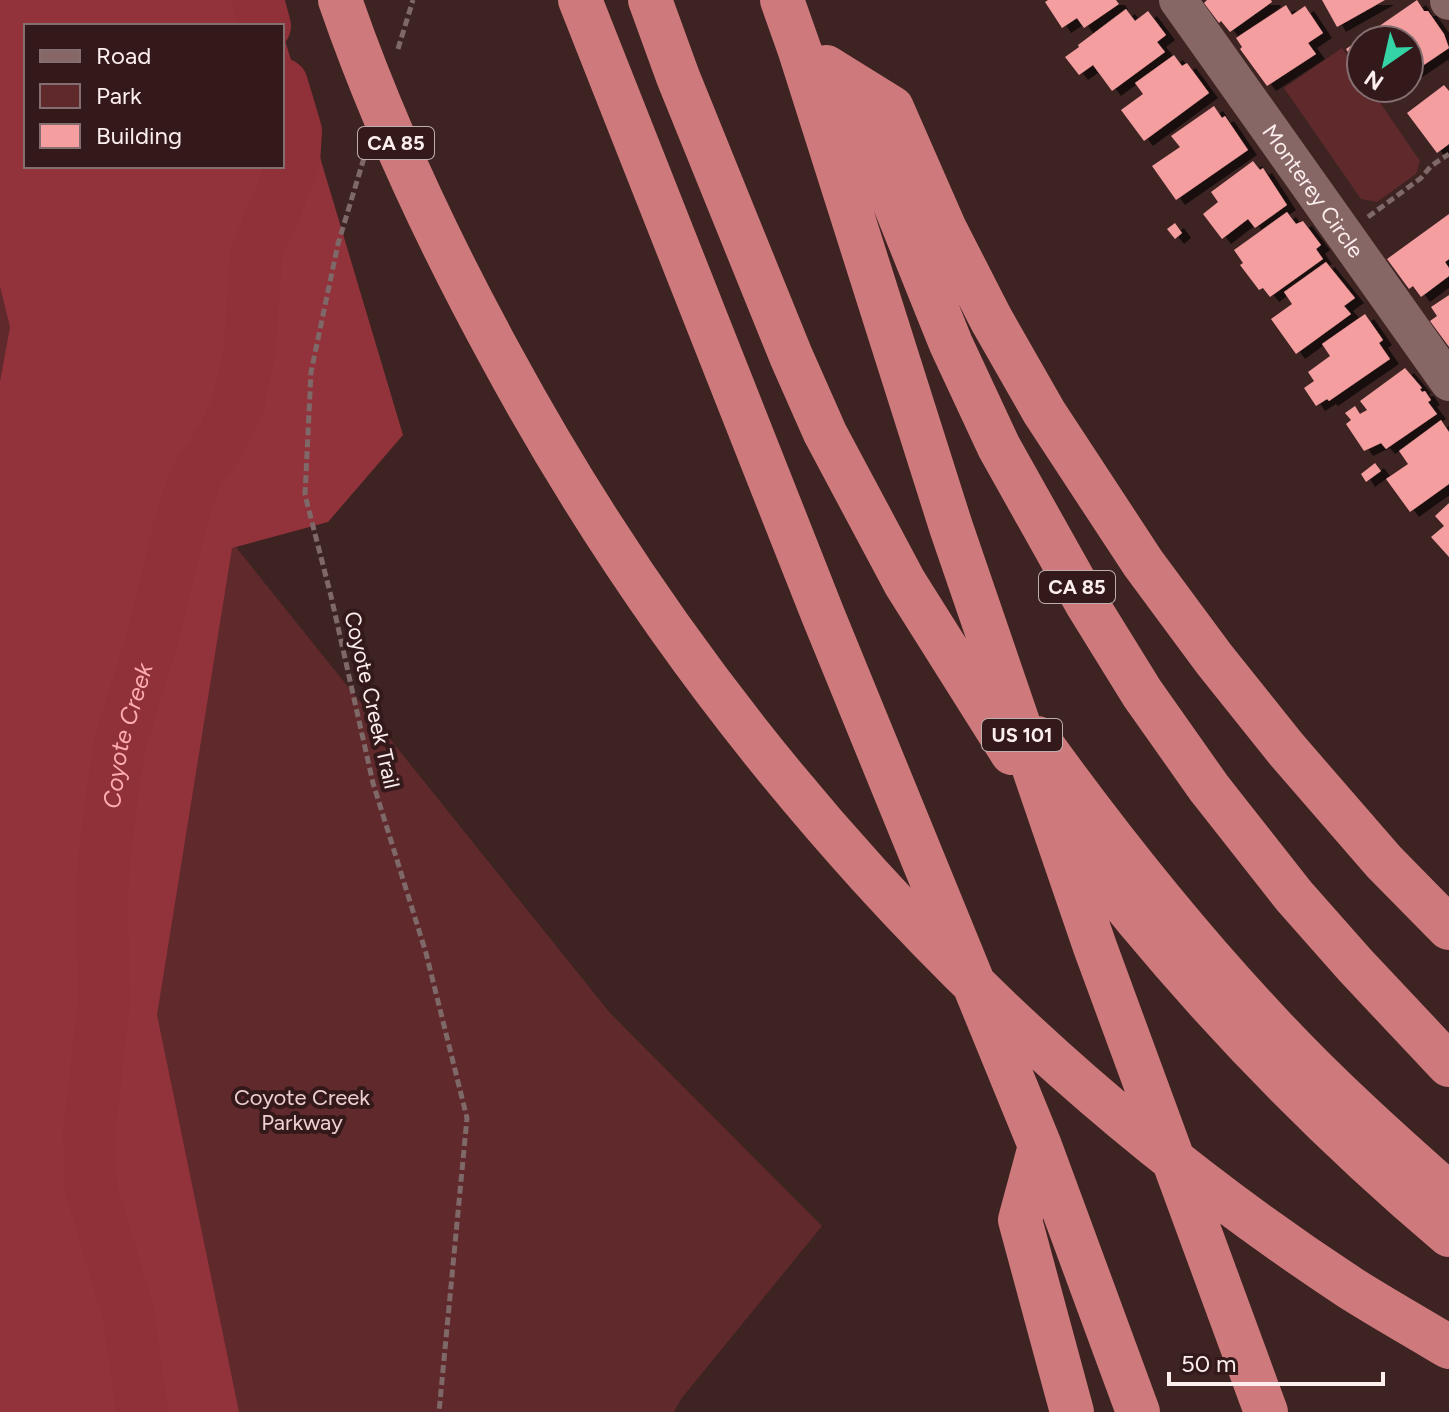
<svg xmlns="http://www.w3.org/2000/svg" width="1449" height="1412" viewBox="0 0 1449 1412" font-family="Figtree,sans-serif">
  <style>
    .green { fill: #60292c }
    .forest { fill: #92333b }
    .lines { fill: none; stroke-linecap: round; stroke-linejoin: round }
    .river { stroke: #903038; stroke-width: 52 }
    .building { fill: #f49e9f; filter: url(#shadow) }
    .path { stroke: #7e6868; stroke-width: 5; stroke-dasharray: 8 4; stroke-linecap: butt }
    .minor { stroke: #876766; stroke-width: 38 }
    .highway { stroke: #ce797b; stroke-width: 44 }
    .labels { text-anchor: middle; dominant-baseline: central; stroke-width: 8; stroke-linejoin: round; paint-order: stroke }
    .shield { fill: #33191a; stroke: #c0aeae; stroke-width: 2 }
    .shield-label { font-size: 20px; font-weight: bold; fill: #fdeeee }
    .street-label { font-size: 22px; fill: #fdeeee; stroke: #33191a }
    .park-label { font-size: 22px; fill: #edd1d0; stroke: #33191a }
    .water-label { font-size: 24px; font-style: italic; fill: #feadae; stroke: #33191a }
  </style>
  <defs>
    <filter id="shadow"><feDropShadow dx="9" dy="5" stdDeviation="0" flood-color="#0009"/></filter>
  </defs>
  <rect width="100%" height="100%" fill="#3e2323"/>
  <!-- green -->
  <path class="green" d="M 0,0 L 14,0 L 26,166 L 174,470 L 610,1013 L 822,1226 L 681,1399 L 674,1412 L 0,1412 Z
    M 1342,48 L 1361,76 L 1361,88 L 1370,88 L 1420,161 L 1416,174 L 1377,202 L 1361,199 L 1284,88 Z"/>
  <!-- forest -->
  <path class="forest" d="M 0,0 L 273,0 L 281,26 L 26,26 L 26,166 L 282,166 L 282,30 L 403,435 L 328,522 L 232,548 L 157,1015 L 239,1412 L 0,1412 L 0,382 L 10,327 L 0,286 Z"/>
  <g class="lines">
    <!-- river -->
    <g class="river">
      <path d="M 258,0 L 265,26"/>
      <path id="s1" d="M 142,1412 L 129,1316 L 91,1188 L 89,1133 L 104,1003 L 102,895 L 105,851 L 119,746 L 154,633 L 178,532 L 194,480 L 223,437 L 238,405 L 250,349 L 256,254 L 294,164 L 296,131 L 282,84"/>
    </g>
  </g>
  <!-- building -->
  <path class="building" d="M 1048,0 L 1116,0 L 1119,4 L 1084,28 L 1077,18 L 1062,28 L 1045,2 Z
    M 1207,0 L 1271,0 L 1272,2 L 1230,32 L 1221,21 L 1219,23 L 1204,3 Z
    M 1322,0 L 1385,0 L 1337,27 Z
    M 1417,0 L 1424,11 L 1428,11 L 1444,34 L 1449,48 L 1409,75 L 1409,40 L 1361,40 L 1361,50 L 1351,57 L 1346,49 Z
    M 1286,5 L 1292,15 L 1305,6 L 1323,33 L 1308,43 L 1316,54 L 1267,86 L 1240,49 L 1242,47 L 1236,38 Z
    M 1126,9 L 1135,21 L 1148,11 L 1166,35 L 1157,42 L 1165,52 L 1112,91 L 1093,65 L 1079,75 L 1065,57 L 1079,47 L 1078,45 Z
    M 1174,55 L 1182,66 L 1187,63 L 1209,93 L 1144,141 L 1121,110 L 1143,94 L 1135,83 Z
    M 1444,85 L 1449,91 L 1449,144 L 1437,153 L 1407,113 Z
    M 1214,106 L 1222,118 L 1225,116 L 1248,150 L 1176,200 L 1152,166 L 1180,147 L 1171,136 Z
    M 1253,161 L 1260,170 L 1263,168 L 1287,205 L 1255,228 L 1248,219 L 1222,239 L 1203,214 L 1218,202 L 1211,192 Z
    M 1287,212 L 1296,224 L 1303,221 L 1321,245 L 1316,249 L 1323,259 L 1270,297 L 1263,288 L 1259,290 L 1240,265 L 1243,263 L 1234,250 Z
    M 1449,214 L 1449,259 L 1445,262 L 1449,268 L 1449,276 L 1421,297 L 1413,286 L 1409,289 L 1387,259 Z
    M 1175,223 L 1182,233 L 1175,239 L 1167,229 Z
    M 1326,262 L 1355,298 L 1344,306 L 1351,314 L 1296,354 L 1271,319 L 1292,304 L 1284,292 Z
    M 1449,295 L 1449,347 L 1430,321 L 1437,316 L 1431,307 Z
    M 1365,314 L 1383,340 L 1379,343 L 1390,359 L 1329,401 L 1327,399 L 1316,406 L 1304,388 L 1314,381 L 1308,372 L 1330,356 L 1322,344 Z
    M 1405,368 L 1422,388 L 1420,389 L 1422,392 L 1425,391 L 1431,400 L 1428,402 L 1437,414 L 1386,449 L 1381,443 L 1364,451 L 1346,424 L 1351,420 L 1345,413 L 1355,406 L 1360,414 L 1367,410 L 1360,401 Z
    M 1441,420 L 1449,432 L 1449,484 L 1410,512 L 1386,479 L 1408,464 L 1399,451 Z
    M 1375,463 L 1381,471 L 1366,482 L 1361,474 Z
    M 1449,503 L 1449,557 L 1431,537 L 1444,526 L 1435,516 Z"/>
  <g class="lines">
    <!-- path -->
    <path class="path" d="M 398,49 L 413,0
      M 364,158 L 338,244 L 311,372 L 305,495 L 331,596 L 373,783 L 426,953 L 467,1118 L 439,1412
      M 1368,217 L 1421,178 L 1431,166 L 1449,154"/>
    <!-- minor -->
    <g class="minor">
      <path id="s2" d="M 1178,0 L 1449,382"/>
      <path d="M 1449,0 L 1449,1"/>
    </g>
    <!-- highway -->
    <path class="highway" d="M 340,0 C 383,124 439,243 502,358 C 703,729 996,1055 1349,1287 C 1382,1308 1416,1327 1449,1347
      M 580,0 L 823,615 L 1040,1146 L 1138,1412
      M 650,0 L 678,77 L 791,356 L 825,433 L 905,583 L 1012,753
      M 782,0 L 800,51 L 951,527 L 1095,947 L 1266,1412
      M 826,67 L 892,108 L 945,229 L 991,319 L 1044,412 L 1143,563 L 1214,659 L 1286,749 L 1384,862 L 1449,928
      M 820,76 L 869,140 L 951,344 L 999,447 L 1087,604 L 1142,693 L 1209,788 L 1294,896 L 1355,965 L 1449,1065
      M 1037,738 C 1110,839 1187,936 1272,1026 C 1327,1085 1388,1140 1449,1194
      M 1067,832 C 1180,980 1307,1115 1449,1235
      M 1040,1146 L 1020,1220 L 1072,1412"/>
  </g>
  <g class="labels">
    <!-- shield labels -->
    <g class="shield">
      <rect x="358" y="127" width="76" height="32" rx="6"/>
      <rect x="1039" y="571" width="76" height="32" rx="6"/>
      <rect x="982" y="719" width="80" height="32" rx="6"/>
    </g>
    <g class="shield-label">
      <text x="396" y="143">CA 85</text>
      <text x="1077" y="587">CA 85</text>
      <text x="1022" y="735">US 101</text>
    </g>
    <!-- street labels -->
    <g class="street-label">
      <text stroke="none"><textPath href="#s2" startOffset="234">Monterey Circle</textPath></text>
      <text transform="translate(372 700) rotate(77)">Coyote Creek Trail</text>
    </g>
    <!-- park labels -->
    <g class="park-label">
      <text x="302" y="1097">Coyote Creek<tspan x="302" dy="25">Parkway</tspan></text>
    </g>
    <!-- water labels -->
    <g class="water-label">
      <text stroke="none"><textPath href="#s1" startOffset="686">Coyote Creek</textPath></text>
    </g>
  </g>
  <!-- legend -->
  <rect x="24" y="24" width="260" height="144" fill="#33191a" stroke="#846e6f" stroke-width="2"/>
  <rect x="40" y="50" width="40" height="12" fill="#876766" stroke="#846e6f" stroke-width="2"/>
  <text x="96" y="64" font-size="24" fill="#fdeeee">Road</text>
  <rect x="40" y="84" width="40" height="24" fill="#60292c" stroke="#846e6f" stroke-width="2"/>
  <text x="96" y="104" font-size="24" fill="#fdeeee">Park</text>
  <rect x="40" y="124" width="40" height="24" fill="#f49e9f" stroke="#846e6f" stroke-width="2"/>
  <text x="96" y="144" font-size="24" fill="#fdeeee">Building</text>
  <!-- north arrow -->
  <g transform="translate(1385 64) rotate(214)"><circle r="38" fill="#33191a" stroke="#846e6f" stroke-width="2"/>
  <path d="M0-6L14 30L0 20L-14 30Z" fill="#34d4a7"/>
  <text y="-12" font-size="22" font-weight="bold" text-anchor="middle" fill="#fdeeee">N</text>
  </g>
  <!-- scale -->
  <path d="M1169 1372v12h214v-12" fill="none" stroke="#fdeeee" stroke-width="4"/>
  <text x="1181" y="1372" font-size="24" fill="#fdeeee" stroke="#33191a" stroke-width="6" paint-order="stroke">50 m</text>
</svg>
